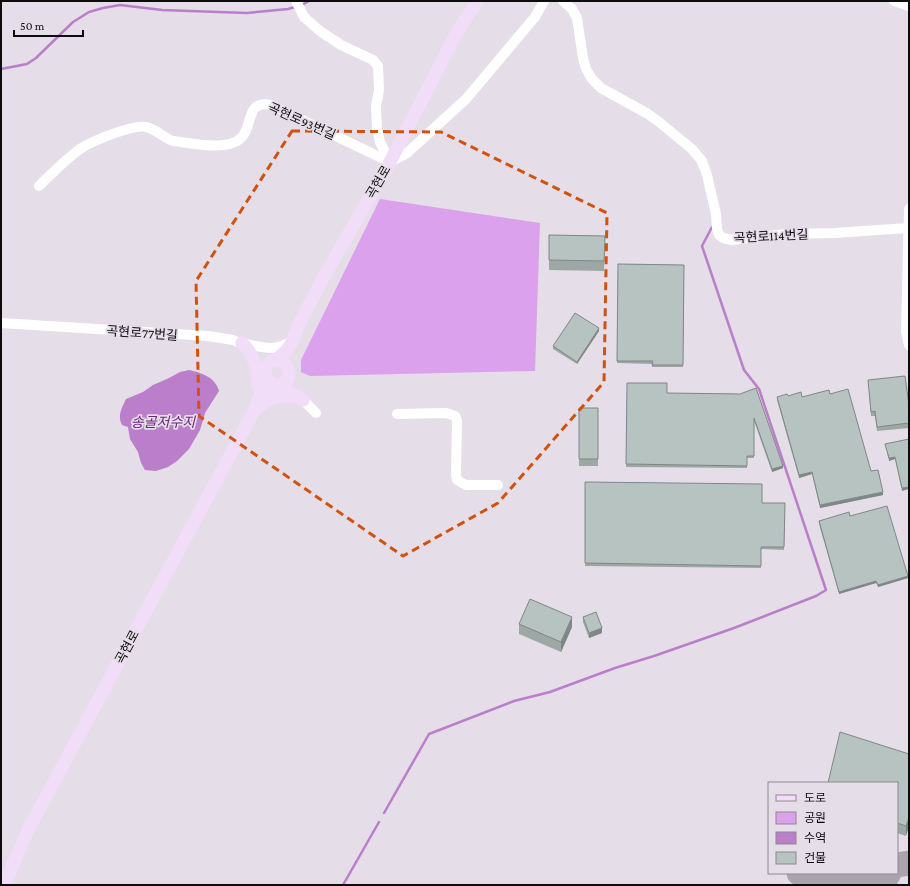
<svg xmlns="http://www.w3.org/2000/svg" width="910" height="886" viewBox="0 0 910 886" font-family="'Crimson Pro','Noto Sans KR',serif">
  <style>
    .green { fill: #dca1ec }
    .water { fill: #ba7eca }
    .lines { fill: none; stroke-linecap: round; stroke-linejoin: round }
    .stream { stroke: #ba7eca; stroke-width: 2.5 }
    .taxiway { stroke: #aaa4ac; stroke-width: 25 }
    .minor { stroke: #fff; stroke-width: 10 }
    .major { stroke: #f2ddf8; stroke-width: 13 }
    .wall { fill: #9da8a5 }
    .shaded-wall { fill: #7f8886 }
    .building { fill: #b6c3c0; stroke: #7f8886 }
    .marked { fill: none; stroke: #d2510c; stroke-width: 3; stroke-dasharray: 8 5; stroke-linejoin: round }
    .labels { text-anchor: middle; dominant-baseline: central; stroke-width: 3.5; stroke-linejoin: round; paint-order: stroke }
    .street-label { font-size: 13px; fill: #0d0b0e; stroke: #e5dde7 }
    .water-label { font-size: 14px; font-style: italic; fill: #6e2580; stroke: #e5dde7 }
  </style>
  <rect width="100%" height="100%" fill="#e5dde7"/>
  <!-- green -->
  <path class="green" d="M 380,199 L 540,223 L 535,371 L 310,376 L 301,372 L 301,360 Z"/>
  <!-- water -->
  <path class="water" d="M 189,370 C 202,373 215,377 219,391 L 205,413 L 200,430 L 189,449 L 177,461 L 168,467 L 156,471 L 145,470 L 141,463 L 138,452 L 130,439 L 128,427 L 122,425 C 117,415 122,408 126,399 L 143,392 L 153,385 L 169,378 L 180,372 Z"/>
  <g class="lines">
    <!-- stream -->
    <path class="stream" d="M 302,5 L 309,1
      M 1,69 L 27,64 L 36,58 L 73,22 L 89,12 L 103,8 L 120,5 L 162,10 L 247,13 L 288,9 L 295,7
      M 384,813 L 429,734 L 514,701 L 550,692 L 615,668 L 654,656 L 734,628 L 816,596 L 826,590 L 759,389 L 744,370 L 702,246 L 712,227
      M 343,885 L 379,822"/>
    <!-- taxiway -->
    <path class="taxiway" d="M 897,865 L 909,863
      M 799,873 L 840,885
      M 838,884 L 851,883 L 863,875 L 867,885
      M 883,885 L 886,878 L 889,873"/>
    <!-- minor -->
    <path class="minor" d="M 296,1 L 304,17 L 320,31 L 341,45 L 373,60 L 378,66 L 379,90 L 376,106 L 377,129 L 380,142 L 390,162
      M 563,1 L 572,9 L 577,18 L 583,58 L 586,69 L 592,79 L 601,88 L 648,114 L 659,122 L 692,149 L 702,161 L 707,175 L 716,214 L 717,229 L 719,235 L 723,238 L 732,240 L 786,234 L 834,233 L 908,228
      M 894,1 L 909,6
      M 390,162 L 407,153 L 466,99 L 535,17 L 544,1
      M 39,186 C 52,173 65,160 80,149 C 92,141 133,124 146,127 C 156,129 164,138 173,141 C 191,143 229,152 242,137 C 253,125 246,99 271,105 L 390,162
      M 909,209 L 906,332 L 909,345
      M 1,323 L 208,336 L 233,340 L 247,346
      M 242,343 C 260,347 277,353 293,340
      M 303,400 L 316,413
      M 397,414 L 446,413 L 455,416 L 457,420 L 456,475 L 457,480 L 466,485 L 498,485"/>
    <!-- major -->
    <path class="major" d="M 242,343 C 254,354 258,369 258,386
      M 276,360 L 287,350 L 293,340 L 298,326 L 322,280 L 390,162 L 457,32 L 477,1
      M 273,388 L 276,385 L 303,400
      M 255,410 C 267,399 279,393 295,397
      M 4,885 L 28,830 L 254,411 C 257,402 262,393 264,384 C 265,378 264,371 267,366 C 272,358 284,359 288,368 C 295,383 271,393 265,375"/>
  </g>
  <!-- wall -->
  <path class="wall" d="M 549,235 L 605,236 L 604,271 L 549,270 Z
    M 618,264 L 684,265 L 683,367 L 652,367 L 652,364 L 617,363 Z
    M 599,331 L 577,364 L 553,349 L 553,346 Z
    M 868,380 L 909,405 L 909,428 L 877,431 L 875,416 L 871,416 Z
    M 627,383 L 667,393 L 740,394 L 783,468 L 772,472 L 754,421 L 754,458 L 747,458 L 747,468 L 626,467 Z
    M 830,394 L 883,495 L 820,508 L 812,474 L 799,478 L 777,400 L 777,397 L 788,396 L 802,397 Z
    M 579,408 L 598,408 L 598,466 L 579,466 Z
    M 909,439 L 902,491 L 895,459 L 889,461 L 885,444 Z
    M 585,482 L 762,503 L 785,503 L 784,550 L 761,549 L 761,568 L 585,566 Z
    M 850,516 L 908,578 L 878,587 L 876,583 L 839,594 L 819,524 L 819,521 Z
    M 583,617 L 602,633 L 589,638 L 583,622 Z
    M 519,624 L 572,627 L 561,652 L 519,634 Z
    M 909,754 L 906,836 L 897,833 L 897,783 Z"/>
  <!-- shaded-wall -->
  <path class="shaded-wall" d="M 599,328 L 599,331 L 577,364 L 577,362 Z
    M 895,457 L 895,459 L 889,461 L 889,458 Z
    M 783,466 L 783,468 L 772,472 L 772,469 Z
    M 812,472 L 812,474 L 799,478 L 799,475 Z
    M 909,487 L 909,489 L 902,491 L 902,488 Z
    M 883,492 L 883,495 L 820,508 L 820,505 Z
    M 908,576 L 908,578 L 878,587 L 878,585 Z
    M 876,581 L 876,583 L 839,594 L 839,592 Z
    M 572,617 L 572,627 L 561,652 L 561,642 Z
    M 602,628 L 602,633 L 589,638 L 589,633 Z
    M 909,817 L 909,827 L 906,836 L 906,826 Z"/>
  <!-- building -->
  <path class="building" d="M 549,235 L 605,236 L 604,261 L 549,260 Z
    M 618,264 L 684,265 L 683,365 L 652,365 L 653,361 L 617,361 Z
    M 575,313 L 599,328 L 577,362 L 553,346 Z
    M 905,376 L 909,405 L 909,423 L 877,427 L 875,411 L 871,412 L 868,380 Z
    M 627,383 L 667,383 L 667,393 L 740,394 L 756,388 L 783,466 L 772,469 L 754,418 L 754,456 L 747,456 L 747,466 L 626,464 Z
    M 848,389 L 871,471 L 878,470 L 883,492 L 820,505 L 812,472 L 799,475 L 777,397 L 787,394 L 788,396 L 801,392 L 802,397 L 829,390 L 830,394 Z
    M 579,408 L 598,408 L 598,459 L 579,459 Z
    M 909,439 L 909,487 L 902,488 L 895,457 L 889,458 L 885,444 Z
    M 585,482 L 762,484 L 762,503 L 785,503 L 784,547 L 761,547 L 761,566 L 585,563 Z
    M 887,506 L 908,576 L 878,585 L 876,581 L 839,592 L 819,521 L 849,512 L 850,516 Z
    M 530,599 L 572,617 L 561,642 L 519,624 Z
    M 596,612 L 602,628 L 589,633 L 583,617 Z
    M 840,732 L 909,754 L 909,817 L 906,826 L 897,823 L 897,783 L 828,783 Z"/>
  <!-- marked area -->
  <path class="marked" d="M 292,131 L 441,132 L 607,213 L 604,382 L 498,503 L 403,556 L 199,416 L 196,281 Z"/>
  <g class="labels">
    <!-- street labels -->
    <g class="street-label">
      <text transform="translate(302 121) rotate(24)">곡현로93번길</text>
      <text transform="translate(378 182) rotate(-60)">곡현로</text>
      <text transform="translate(771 236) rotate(-3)">곡현로114번길</text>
      <text transform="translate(142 333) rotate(4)">곡현로77번길</text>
      <text transform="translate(127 647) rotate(-62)">곡현로</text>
    </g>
    <!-- water labels -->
    <g class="water-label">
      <text x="163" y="422">송골저수지</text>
    </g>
  </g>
  <!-- border -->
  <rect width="910" height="886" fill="none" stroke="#0d0b0e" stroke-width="4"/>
  <!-- legend -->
  <rect x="768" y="782" width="130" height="92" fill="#e5dde7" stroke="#8f8990"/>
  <rect x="776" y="795" width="20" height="6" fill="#f2ddf8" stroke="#8f8990"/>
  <text x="804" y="802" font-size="12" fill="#0d0b0e">도로</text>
  <rect x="776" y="812" width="20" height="12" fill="#dca1ec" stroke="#8f8990"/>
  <text x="804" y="822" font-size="12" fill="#0d0b0e">공원</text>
  <rect x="776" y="832" width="20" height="12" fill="#ba7eca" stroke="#8f8990"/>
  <text x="804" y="842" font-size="12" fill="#0d0b0e">수역</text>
  <rect x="776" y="852" width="20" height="12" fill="#b6c3c0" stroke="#8f8990"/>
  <text x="804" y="862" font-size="12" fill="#0d0b0e">건물</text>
  <!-- scale -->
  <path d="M14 30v6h69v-6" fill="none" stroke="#0d0b0e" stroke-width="2"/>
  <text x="20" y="30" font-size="12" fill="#0d0b0e" stroke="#e5dde7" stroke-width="3" paint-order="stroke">50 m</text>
</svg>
